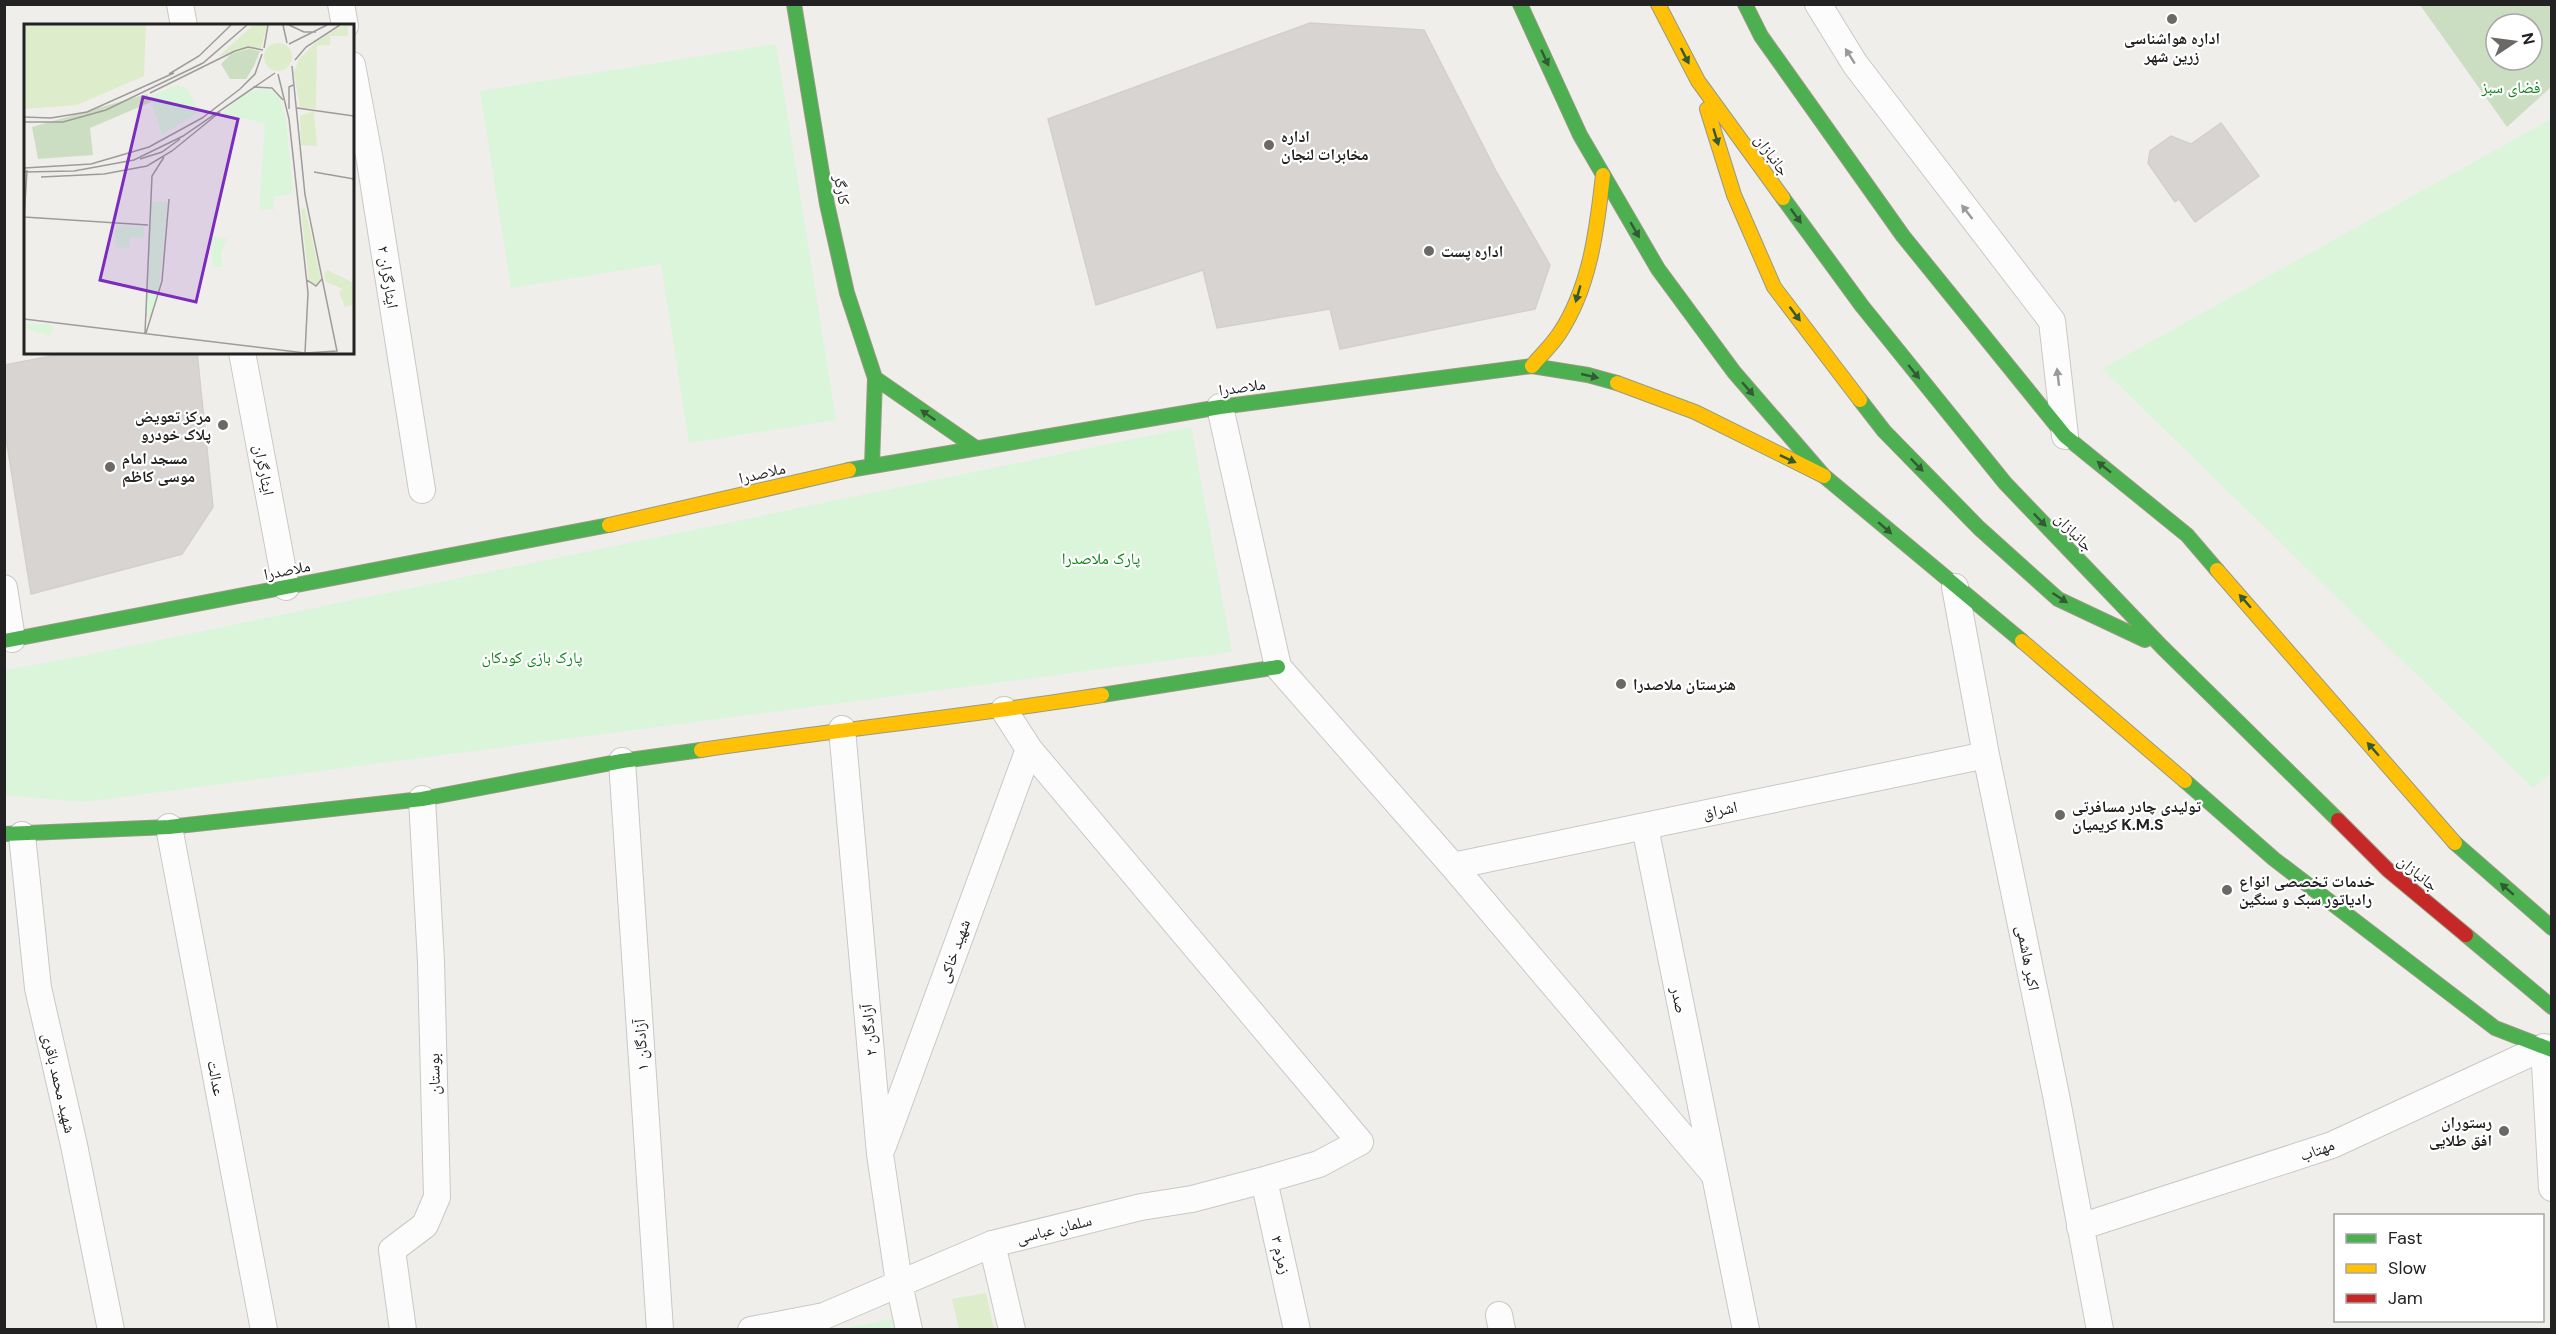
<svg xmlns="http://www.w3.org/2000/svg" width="2556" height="1334" viewBox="0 0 2556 1334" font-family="'DM Sans','Noto Naskh Arabic',sans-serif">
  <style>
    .grass { fill: #ddeccb }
    .forest { fill: #cbdec1; fill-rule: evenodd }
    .park { fill: #daf5da }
    .building { fill: #d7d4d2; stroke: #d3d0cc; stroke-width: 1.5 }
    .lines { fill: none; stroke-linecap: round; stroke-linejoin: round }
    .street-casing { stroke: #c9c8c7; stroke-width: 28 }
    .fast-casing { stroke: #999a82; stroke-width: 16 }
    .slow-casing { stroke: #999a82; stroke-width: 16 }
    .jam-casing { stroke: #999a82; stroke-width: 16 }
    .street { stroke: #fdfcfc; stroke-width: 26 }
    .fast { stroke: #4caf50; stroke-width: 14 }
    .slow { stroke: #ffc107; stroke-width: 14 }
    .jam { stroke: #c62828; stroke-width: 14 }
    .oneway { fill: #335a34 }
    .oneway2 { fill: #9a9a9a }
    .poi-dot { fill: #6a6968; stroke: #fff; stroke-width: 2 }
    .labels { text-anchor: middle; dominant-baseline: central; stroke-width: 4.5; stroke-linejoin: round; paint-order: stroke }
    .poi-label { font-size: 16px; font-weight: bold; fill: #222; stroke: #fff; text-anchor: start }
    .park-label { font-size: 16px; fill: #0c8416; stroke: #fff }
    .street-label { font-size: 16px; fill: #222; stroke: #fff }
    .inset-road { fill: none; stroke: #9e9c9b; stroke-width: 1.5 }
    .view { fill: #7b2cbf; fill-opacity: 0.15; stroke: #7b2cbf; stroke-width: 3 }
    .inset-edge { fill: none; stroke: #222; stroke-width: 3 }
  </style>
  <rect width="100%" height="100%" fill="#f0eeeb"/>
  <!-- grass -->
  <path class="grass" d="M 986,1293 L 994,1329 L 959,1329 L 952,1299 Z"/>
  <!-- forest -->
  <path class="forest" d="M 2420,5 L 2551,5 L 2551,87 L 2507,127 ZM 2496,24 L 2532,24 L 2532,60 L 2496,60 Z"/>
  <!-- park -->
  <path class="park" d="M 776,44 L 836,420 L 689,443 L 661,264 L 511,288 L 480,91 Z
    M 2551,119 L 2552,773 L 2533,788 L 2102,369 Z
    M 1191,427 L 1232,652 L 83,802 L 5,795 L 5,670 L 82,656 Z
    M 897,1318 L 900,1330 L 835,1330 Z"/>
  <!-- building -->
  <path class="building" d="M 1310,23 L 1424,30 L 1496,171 L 1550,265 L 1535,309 L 1340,349 L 1330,309 L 1217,328 L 1203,270 L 1096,305 L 1048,119 Z
    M 2221,123 L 2259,176 L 2195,222 L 2179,199 L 2175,202 L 2148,163 L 2150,151 L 2171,136 L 2191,144 Z
    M 72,352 L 197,352 L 213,507 L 182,554 L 31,594 L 4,426 L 4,365 Z"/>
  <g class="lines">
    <!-- street casing -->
    <g class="street-casing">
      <path id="street" d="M 180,4 L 184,26
        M 341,4 L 345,26
        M 1818,4 L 1855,64 L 2052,321 L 2065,436
        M 352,65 L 370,161 L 422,490
        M 242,352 L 286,587
        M 1220,407 L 1278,667 L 1453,866 L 1714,1174
        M 1955,587 L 1986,755 L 2056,1095 L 2100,1330
        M 4,588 L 12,639
        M 842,729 L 880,1154 L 899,1283 L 909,1330
        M 622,761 L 660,1330
        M 169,827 L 264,1330
        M 1645,827 L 1746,1330
        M 22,835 L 38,988 L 74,1145 L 111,1330
        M 1453,866 L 1986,755
        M 883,1146 L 1029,749
        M 1264,1180 L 1297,1330
        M 2080,1227 L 2332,1145 L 2544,1047 L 2552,1188
        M 992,1244 L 1012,1330
        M 1499,1315 L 1502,1330
        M 403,1330 L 392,1250 L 425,1225 L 437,1197 L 431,962 L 422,799
        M 751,1330 L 824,1316 L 992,1244 L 1141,1207 L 1192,1199 L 1264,1180 L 1319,1164 L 1360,1142 L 1029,749 L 1004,710"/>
    </g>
    <!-- fast casing -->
    <g class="fast-casing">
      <path id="fast" d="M 794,4 L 827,204 L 847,293 L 875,378 L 872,465
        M 1520,4 L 1580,135 L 1658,269 L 1734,372 L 1824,476 L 2022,641
        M 1745,4 L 1761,36 L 1903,236 L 2065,436 L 2187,535 L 2217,570
        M 1783,198 L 1862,306 L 2005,483 L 2162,647 L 2338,820
        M 875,378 L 976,448
        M 1860,400 L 1884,431 L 1979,528 L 2058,599 L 2145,640
        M 849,470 L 1220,407 L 1532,366 L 1588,375 L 1617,383
        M 4,641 L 609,525
        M 1102,695 L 1278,667
        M 2185,781 L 2274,859 L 2495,1028 L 2552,1050
        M 4,834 L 169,827 L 422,799 L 622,761 L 701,750
        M 2455,843 L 2552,928
        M 2466,935 L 2552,1007"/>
    </g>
    <!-- slow casing -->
    <g class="slow-casing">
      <path id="slow" d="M 1658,4 L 1698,81 L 1783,198
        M 1707,109 L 1734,195 L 1774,287 L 1860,400
        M 1532,366 C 1541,355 1551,346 1559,334 C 1590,288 1597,229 1603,175
        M 1617,383 L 1695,412 L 1824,476
        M 609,525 L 849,470
        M 2217,570 L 2455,843
        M 2022,641 L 2185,781
        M 701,750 C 835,730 969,716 1102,695"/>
    </g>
    <!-- jam casing -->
    <g class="jam-casing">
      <path id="jam" d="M 2338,820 L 2388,870 L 2466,935"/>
    </g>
    <!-- street -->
    <use href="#street" class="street"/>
    <!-- fast -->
    <use href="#fast" class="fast"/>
    <!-- slow -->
    <use href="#slow" class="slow"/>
    <!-- jam -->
    <use href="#jam" class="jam"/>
  </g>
  <!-- one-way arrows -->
  <defs><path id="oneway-solid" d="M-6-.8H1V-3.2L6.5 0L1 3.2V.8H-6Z" transform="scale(1.5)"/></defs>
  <g class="oneway">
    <use href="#oneway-solid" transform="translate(1685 56) rotate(63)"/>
    <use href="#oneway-solid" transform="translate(1545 58) rotate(65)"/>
    <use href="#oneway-solid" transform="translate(1716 137) rotate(73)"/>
    <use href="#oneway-solid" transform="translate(1796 216) rotate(54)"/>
    <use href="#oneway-solid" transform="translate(1635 230) rotate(60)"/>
    <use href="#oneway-solid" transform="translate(1578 294) rotate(106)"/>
    <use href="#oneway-solid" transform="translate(1795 314) rotate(53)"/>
    <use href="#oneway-solid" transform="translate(1914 372) rotate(51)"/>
    <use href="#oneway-solid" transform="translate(1590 376) rotate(13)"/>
    <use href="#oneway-solid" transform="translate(1748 389) rotate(49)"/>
    <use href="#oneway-solid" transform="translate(928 415) rotate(-145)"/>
    <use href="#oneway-solid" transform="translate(1788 459) rotate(25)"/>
    <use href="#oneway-solid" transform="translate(1917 465) rotate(46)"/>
    <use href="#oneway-solid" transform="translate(2104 467) rotate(-141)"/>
    <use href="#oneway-solid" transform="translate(2040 520) rotate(46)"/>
    <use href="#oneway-solid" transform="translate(1885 528) rotate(41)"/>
    <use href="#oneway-solid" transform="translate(2060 598) rotate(33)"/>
    <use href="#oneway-solid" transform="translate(2245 601) rotate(-131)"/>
    <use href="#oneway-solid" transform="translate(2373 749) rotate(-131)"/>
    <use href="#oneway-solid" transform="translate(2507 889) rotate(-139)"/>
  </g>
  <g class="oneway2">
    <use href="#oneway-solid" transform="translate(1850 56) rotate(-122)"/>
    <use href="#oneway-solid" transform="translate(1967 212) rotate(-128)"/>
    <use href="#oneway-solid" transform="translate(2058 377) rotate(-97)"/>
  </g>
  <!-- markers -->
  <g class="poi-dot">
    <circle cx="2172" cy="19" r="6"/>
    <circle cx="1269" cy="145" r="6"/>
    <circle cx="1429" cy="251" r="6"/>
    <circle cx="223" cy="425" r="6"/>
    <circle cx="110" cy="467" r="6"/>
    <circle cx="1621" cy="684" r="6"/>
    <circle cx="2060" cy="815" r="6"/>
    <circle cx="2227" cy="890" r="6"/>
    <circle cx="2504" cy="1131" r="6"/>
  </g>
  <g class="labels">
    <!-- poi labels -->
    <g class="poi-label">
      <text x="2172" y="38" text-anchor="middle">اداره هواشناسی<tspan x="2172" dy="18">زرین شهر</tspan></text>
      <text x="1281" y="136">اداره<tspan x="1281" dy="18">مخابرات لنجان</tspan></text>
      <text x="1441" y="251">اداره پست</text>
      <text x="211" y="416" text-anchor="end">مرکز تعویض<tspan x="211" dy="18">پلاک خودرو</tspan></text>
      <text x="122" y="458">مسجد امام<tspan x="122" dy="18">موسی کاظم</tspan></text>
      <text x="1633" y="684">هنرستان ملاصدرا</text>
      <text x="2072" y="806">تولیدی چادر مسافرتی<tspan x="2072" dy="18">کریمیان K.M.S</tspan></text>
      <text x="2239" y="881">خدمات تخصصی انواع<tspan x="2239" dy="18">رادیاتور سبک و سنگین</tspan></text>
      <text x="2492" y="1122" text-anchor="end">رستوران<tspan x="2492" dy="18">افق طلایی</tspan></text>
    </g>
    <!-- park labels -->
    <g class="park-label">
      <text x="2511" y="87">فضای سبز</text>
      <text x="1101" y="558">پارک ملاصدرا</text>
      <text x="532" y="657">پارک بازی کودکان</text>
    </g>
    <!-- street labels -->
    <g class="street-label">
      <text transform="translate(1772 155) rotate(54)">جانبازان</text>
      <text transform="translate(842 190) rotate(80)">کارگر</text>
      <text transform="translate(388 277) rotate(81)">ایثارگران ۲</text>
      <text transform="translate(1242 387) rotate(-8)">ملاصدرا</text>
      <text transform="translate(264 470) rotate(79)">ایثارگران</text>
      <text transform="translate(762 473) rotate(-13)">ملاصدرا</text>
      <text transform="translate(2074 532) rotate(46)">جانبازان</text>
      <text transform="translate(287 570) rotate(-11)">ملاصدرا</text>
      <text transform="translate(1720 810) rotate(-12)">اشراق</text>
      <text transform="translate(2418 873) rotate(40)">جانبازان</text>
      <text transform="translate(954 951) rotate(-70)">شهید خاکی</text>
      <text transform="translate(2028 958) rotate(79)">اکبر هاشمی</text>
      <text transform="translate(1679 1000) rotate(79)">صدر</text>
      <text transform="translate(869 1030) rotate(-95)">آزادگان ۲</text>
      <text transform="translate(641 1045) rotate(-94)">آزادگان ۱</text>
      <text transform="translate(434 1074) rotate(-91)">بوستان</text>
      <text transform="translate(216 1078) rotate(79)">عدالت</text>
      <text transform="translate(59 1083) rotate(77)">شهید محمد باقری</text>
      <text transform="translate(2317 1150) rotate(-20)">مهتاب</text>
      <text transform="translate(1054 1229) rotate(-14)">سلمان عباسی</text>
      <text transform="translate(1281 1255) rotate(77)">زمزم ۳</text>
    </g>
  </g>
  <!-- overview -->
  <g transform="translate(24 24)">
    <rect width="330" height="330" fill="#f0eeeb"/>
    <path d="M 0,1 L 122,1 L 120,52 L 53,81 L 0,85 ZM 229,1 L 243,1 L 237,24 L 195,32 ZM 320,1 L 330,1 L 324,3 L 324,12 L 306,12 L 306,21 L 293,22 L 292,84 L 276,85 L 270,48 L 275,35 L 292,18 ZM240 33a14 14 0 1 1 28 0a14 14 0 1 1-28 0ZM 290,87 L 293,122 L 277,121 L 276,92 ZM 281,184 L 297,256 L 292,261 L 285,258 L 277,185 ZM 303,246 L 330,259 L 330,281 L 321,283 L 315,268 L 319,265 L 302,258 L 300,249 Z" fill="#ddeccb"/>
    <path d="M 225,25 L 236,27 L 230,42 L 222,55 L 206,55 L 197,40 L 207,30 ZM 123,70 L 127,78 L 66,104 L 69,131 L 14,135 L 8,103 Z" fill="#cbdec1"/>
    <path d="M 153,61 L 164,65 L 175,88 L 138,111 L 126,73 ZM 235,65 L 246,66 L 256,73 L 262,96 L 269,170 L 249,173 L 250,186 L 235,185 L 241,99 L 198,90 L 216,72 ZM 127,178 L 144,178 L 135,263 L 126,293 L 122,292 ZM 92,201 L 120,203 L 120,214 L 106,213 L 106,224 L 91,223 ZM 186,213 L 203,214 L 197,230 L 199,243 L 189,243 ZM 1,300 L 25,300 L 30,305 L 26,312 L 4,305 Z" fill="#daf5da"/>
    <path class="inset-road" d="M 259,1 L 263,19M 265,1 L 280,8 L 292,8M 265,20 L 303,1M 240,24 L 244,1M 271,36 L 282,23 L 316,1M 145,50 L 175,32 L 207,1M 254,50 L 265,95 L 284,269 L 281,329M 229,63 L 248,64 L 259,76M 126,69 L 211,27 L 224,23 L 239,26M 273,84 L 330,92M 265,85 L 265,63 L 269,61M 0,93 L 27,94 L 63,88 L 150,49M 0,98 L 39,98 L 82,86 L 179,39 L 223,1M 116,135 L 138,128 L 156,115M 0,144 L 67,140 L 125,123 L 178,94 L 216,65 L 231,50 L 238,30M 0,148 L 50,147 L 110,136 L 159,112 L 251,49M 290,148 L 330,155M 17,153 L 80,150 L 123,142 L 148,127 L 196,88M 0,193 L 124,201M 0,195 L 3,146M 283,256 L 292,262 L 298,255M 0,295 L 281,329 L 313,327 L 281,171 L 268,42M 121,309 L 128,152 L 140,133M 122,309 L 138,257 L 145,175"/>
    <path class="view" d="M 119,73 L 214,95 L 172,278 L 76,256 Z"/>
    <rect width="330" height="330" class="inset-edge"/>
  </g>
  <!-- border -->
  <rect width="2556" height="1334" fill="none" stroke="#222222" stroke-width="12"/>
  <!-- legend -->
  <rect x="2334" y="1214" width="210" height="108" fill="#ffffff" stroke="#a7a7a7" stroke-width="1.5"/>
  <rect x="2346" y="1234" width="30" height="9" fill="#4caf50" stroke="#a7a7a7" stroke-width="1.5"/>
  <text x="2388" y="1244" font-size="18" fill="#222222">Fast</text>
  <rect x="2346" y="1264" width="30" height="9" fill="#ffc107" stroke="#a7a7a7" stroke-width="1.5"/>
  <text x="2388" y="1274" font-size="18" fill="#222222">Slow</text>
  <rect x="2346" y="1294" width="30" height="9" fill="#c62828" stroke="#a7a7a7" stroke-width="1.5"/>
  <text x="2388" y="1304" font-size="18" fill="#222222">Jam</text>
  <!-- north arrow -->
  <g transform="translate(2514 42) rotate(77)"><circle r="28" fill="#ffffff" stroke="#a7a7a7" stroke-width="1.5"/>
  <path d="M0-4.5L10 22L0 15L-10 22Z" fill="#6a6968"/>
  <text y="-9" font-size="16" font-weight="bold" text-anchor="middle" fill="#222222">N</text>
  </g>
</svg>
